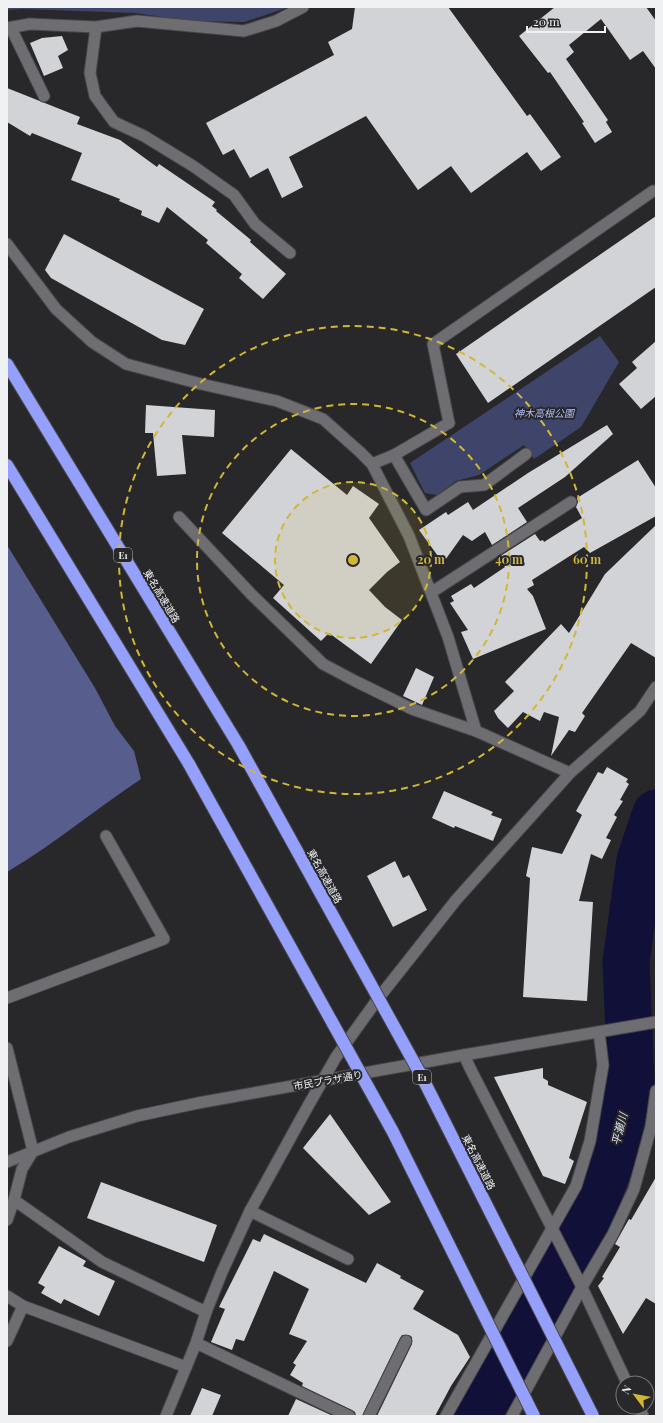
<svg xmlns="http://www.w3.org/2000/svg" width="663" height="1423" viewBox="0 0 663 1423" font-family="'Playfair Display','Noto Sans JP',serif">
  <style>
    .green { fill: #3f446a }
    .forest { fill: #575d8d }
    .lines { fill: none; stroke-linecap: round; stroke-linejoin: round }
    .river { stroke: #101039; stroke-width: 47 }
    .building { fill: #d2d3d7 }
    .service-casing { stroke: #47474a; stroke-width: 13 }
    .minor-casing { stroke: #47474a; stroke-width: 13 }
    .tertiary-casing { stroke: #47474a; stroke-width: 13 }
    .motorway-casing { stroke: #47474a; stroke-width: 14 }
    .service { stroke: #6e6e72; stroke-width: 11 }
    .minor { stroke: #6e6e72; stroke-width: 11 }
    .tertiary { stroke: #6e6e72; stroke-width: 11 }
    .motorway { stroke: #94a0fb; stroke-width: 12 }
    .motorway-bridge-casing { stroke: #47474a; stroke-width: 14; stroke-linecap: butt }
    .motorway-bridge { stroke: #94a0fb; stroke-width: 12 }
    .ring { fill: none; stroke: #d1b736; stroke-width: 2; stroke-dasharray: 7 5 }
    .labels { text-anchor: middle; dominant-baseline: central; stroke-width: 4; stroke-linejoin: round; paint-order: stroke }
    .shield { fill: #28282b; stroke: #b4b5b7; stroke-width: 1 }
    .shield-label { font-size: 9px; font-weight: bold; fill: #f0f1f3 }
    .park-label { font-size: 10px; font-style: italic; fill: #b2bcf8; stroke: #28282b }
    .street-label { font-size: 10px; fill: #f0f1f3; stroke: #28282b }
    .water-label { font-size: 11px; font-style: italic; fill: #e0e3f3; stroke: #28282b }
    .centre { fill: #d1b736; stroke: #28282b; stroke-width: 2 }
    .ring-label { font-size: 12px; text-anchor: middle; font-weight: bold; fill: #d1b736; stroke: #28282b; stroke-width: 4; stroke-linejoin: round; paint-order: stroke }
  </style>
  <rect width="100%" height="100%" fill="#28282b"/>
  <!-- green -->
  <path class="green" d="M 7,7 L 289,7 L 244,22 L 189,21 L 136,13 L 23,9 L 7,10 Z
    M 600,336 L 619,362 L 581,427 L 534,459 L 524,445 L 479,475 L 456,481 L 437,495 L 425,493 L 410,463 Z"/>
  <!-- forest -->
  <path class="forest" d="M 7,545 L 95,688 L 115,726 L 134,751 L 141,779 C 96,809 54,844 7,872 Z"/>
  <g class="lines">
    <!-- river -->
    <path class="river" d="M 476,1416 L 522,1342 L 585,1230 L 611,1161 L 631,1080 L 626,962 L 640,860 L 656,813"/>
  </g>
  <!-- building -->
  <path class="building" d="M 355,7 L 448,7 L 527,116 L 530,114 L 561,157 L 541,171 L 527,152 L 471,193 L 451,166 L 418,190 L 366,116 L 289,157 L 303,187 L 282,198 L 268,168 L 250,178 L 234,149 L 223,155 L 206,123 L 334,55 L 328,42 L 352,29 Z
    M 555,7 L 646,7 L 656,21 L 656,69 L 643,51 L 630,60 L 601,19 L 569,45 L 574,52 L 566,59 L 608,120 L 606,122 L 612,132 L 595,143 L 582,123 L 584,122 L 550,72 L 548,73 L 519,36 Z
    M 62,36 L 68,50 L 58,56 L 63,68 L 44,76 L 30,43 L 42,38 Z
    M 7,88 L 80,117 L 77,124 L 120,140 L 157,167 L 159,164 L 215,202 L 212,206 L 217,210 L 216,211 L 251,240 L 250,242 L 286,274 L 263,299 L 239,278 L 242,274 L 206,243 L 208,240 L 167,207 L 159,223 L 141,215 L 142,211 L 119,201 L 120,199 L 71,180 L 82,153 L 32,133 L 30,136 L 7,122 Z
    M 656,216 L 656,287 L 488,403 L 456,354 Z
    M 64,234 L 204,309 L 185,345 L 162,340 L 51,278 L 45,270 Z
    M 656,341 L 656,396 L 641,409 L 619,384 L 637,368 L 632,362 Z
    M 146,405 L 215,410 L 214,437 L 182,435 L 186,474 L 157,476 L 153,433 L 145,433 Z
    M 607,425 L 613,434 L 565,477 L 518,508 L 527,522 L 492,545 L 485,532 L 472,541 L 463,535 L 443,563 L 419,530 L 446,512 L 448,515 L 468,502 L 473,510 L 528,473 Z
    M 291,449 L 347,495 L 353,486 L 379,504 L 369,518 L 400,562 L 387,572 L 369,590 L 385,607 L 402,620 L 371,664 L 329,633 L 321,641 L 273,598 L 284,585 L 222,533 Z
    M 638,460 L 656,488 L 656,516 L 590,553 L 584,547 L 532,580 L 534,585 L 527,589 L 533,596 L 546,629 L 473,659 L 461,632 L 468,630 L 450,603 L 454,601 L 451,596 L 471,584 L 474,588 L 505,567 L 499,557 L 535,534 L 540,541 L 543,540 L 544,542 L 582,518 L 576,507 L 578,502 L 577,498 Z
    M 656,525 L 656,658 L 631,643 L 582,713 L 585,716 L 575,732 L 569,730 L 551,756 L 559,717 L 544,712 L 540,721 L 523,712 L 508,728 L 498,718 L 494,711 L 514,691 L 505,682 L 561,624 L 569,633 L 605,574 Z
    M 416,668 L 434,677 L 422,705 L 403,696 Z
    M 607,767 L 628,779 L 626,782 L 629,784 L 620,800 L 623,801 L 614,815 L 617,817 L 606,838 L 611,840 L 602,859 L 591,854 L 579,901 L 593,902 L 587,1001 L 523,997 L 530,878 L 526,876 L 532,847 L 562,854 L 582,815 L 576,811 L 598,772 L 603,774 Z
    M 444,791 L 493,812 L 491,815 L 502,819 L 493,841 L 455,826 L 454,828 L 432,818 Z
    M 395,861 L 403,878 L 409,875 L 427,910 L 393,927 L 367,876 Z
    M 543,1068 L 543,1078 L 548,1081 L 548,1085 L 587,1102 L 569,1158 L 574,1161 L 565,1184 L 543,1176 L 494,1077 Z
    M 330,1114 L 391,1202 L 369,1215 L 303,1148 Z
    M 656,1177 L 656,1304 L 646,1298 L 623,1334 L 598,1286 L 604,1278 L 602,1277 L 620,1247 L 615,1244 L 629,1219 L 631,1220 Z
    M 101,1182 L 217,1225 L 204,1262 L 87,1218 Z
    M 264,1234 L 366,1283 L 377,1263 L 401,1276 L 400,1278 L 424,1291 L 413,1309 L 458,1335 L 470,1357 L 451,1386 L 435,1416 L 377,1416 L 412,1344 L 412,1337 L 409,1335 L 402,1335 L 400,1338 L 362,1416 L 356,1416 L 355,1412 L 352,1410 L 302,1386 L 303,1383 L 290,1375 L 296,1365 L 293,1363 L 307,1341 L 289,1334 L 309,1289 L 274,1271 L 244,1341 L 236,1339 L 232,1350 L 211,1342 L 225,1309 L 219,1307 L 253,1239 L 260,1242 Z
    M 59,1246 L 86,1261 L 83,1266 L 115,1281 L 99,1316 L 64,1299 L 61,1304 L 41,1293 L 45,1287 L 38,1283 Z
    M 202,1388 L 221,1395 L 212,1416 L 190,1416 Z
    M 296,1399 L 333,1416 L 288,1416 Z"/>
  <g class="lines">
    <!-- service casing -->
    <g class="service-casing">
      <path id="service" d="M 11,28 L 44,96
        M 449,423 L 433,344 L 653,191
        M 394,455 L 426,510 L 460,487 L 484,485 L 526,454
        M 179,517 L 252,595 L 323,664 L 355,681 L 412,709 L 476,731
        M 432,592 L 571,502
        M 33,1151 L 22,1169 L 14,1200 L 102,1262 L 206,1312
        M 250,1211 L 348,1259
        M 7,1220 L 14,1200
        M 7,1296 L 23,1306 L 186,1367
        M 7,1341 L 23,1306
        M 369,1416 L 406,1341
        M 446,1416 L 576,1186 L 590,1141 L 603,1065 L 599,1032
        M 512,1416 L 582,1287 L 613,1234 L 634,1189 L 651,1127 L 656,1091"/>
    </g>
    <!-- minor casing -->
    <g class="minor-casing">
      <path id="minor" d="M 96,27 L 90,73 L 95,96 L 114,122 L 144,136 L 193,166 L 234,195 L 255,224 L 290,253
        M 7,28 L 30,24 L 96,27 L 137,21 L 244,31 L 276,21 L 303,7
        M 7,244 L 56,309 L 92,342 L 126,364 L 201,384 L 277,401 L 323,419 L 360,452 L 372,464 L 409,536 L 448,637 L 476,731 L 570,773
        M 372,464 L 394,455 L 449,423
        M 7,998 L 164,939 L 106,836
        M 7,1048 L 33,1151
        M 464,1055 L 470,1068 L 579,1281 L 627,1383
        M 196,1343 L 349,1416
        M 639,1407 L 643,1416
        M 166,1416 L 196,1343 L 206,1312 L 222,1272 L 250,1211 L 308,1106 L 336,1057 L 377,1000 L 456,900 L 570,773 L 640,711 L 656,687"/>
    </g>
    <!-- tertiary casing -->
    <g class="tertiary-casing">
      <path id="tertiary" d="M 7,1162 L 69,1137 L 137,1116 L 198,1103 L 464,1055 L 656,1022"/>
    </g>
    <!-- motorway casing -->
    <g class="motorway-casing">
      <path id="motorway" d="M 7,364 L 239,746
        M 7,465 L 189,764"/>
    </g>
    <!-- service -->
    <use href="#service" class="service"/>
    <!-- minor -->
    <use href="#minor" class="minor"/>
    <!-- tertiary -->
    <use href="#tertiary" class="tertiary"/>
    <!-- motorway -->
    <use href="#motorway" class="motorway"/>
    <!-- motorway-bridge casing -->
    <g class="motorway-bridge-casing">
      <path id="motorway-bridge" d="M 239,746 L 422,1077 L 593,1416
        M 189,764 L 393,1132 L 534,1416"/>
    </g>
    <!-- motorway-bridge -->
    <use href="#motorway-bridge" class="motorway-bridge"/>
  </g>
  <!-- distance rings -->
  <circle cx="353" cy="560" r="78" fill="#d1b736" fill-opacity=".12"/>
  <g class="ring">
    <circle cx="353" cy="560" r="78"/>
    <circle cx="353" cy="560" r="156"/>
    <circle cx="353" cy="560" r="234"/>
  </g>
  <g class="labels">
    <!-- shield labels -->
    <g class="shield">
      <rect x="114" y="548" width="18" height="14" rx="3"/>
      <rect x="413" y="1070" width="18" height="14" rx="3"/>
    </g>
    <g class="shield-label">
      <text x="123" y="555">E1</text>
      <text x="422" y="1077">E1</text>
    </g>
    <!-- park labels -->
    <g class="park-label">
      <text x="544" y="413">神木高根公園</text>
    </g>
    <!-- street labels -->
    <g class="street-label">
      <text transform="translate(162 596) rotate(59)">東名高速道路</text>
      <text transform="translate(325 876) rotate(61)">東名高速道路</text>
      <text transform="translate(328 1080) rotate(-10)">市民プラザ通り</text>
      <text transform="translate(479 1162) rotate(63)">東名高速道路</text>
    </g>
    <!-- water labels -->
    <g class="water-label">
      <text transform="translate(619 1129) rotate(-76)">平瀬川</text>
    </g>
  </g>
  <circle cx="353" cy="560" r="6" class="centre"/>
  <g class="ring-label">
    <text x="431" y="564">20 m</text>
    <text x="509" y="564">40 m</text>
    <text x="587" y="564">60 m</text>
  </g>
  <!-- border -->
  <rect width="663" height="1423" fill="none" stroke="#f0f1f3" stroke-width="16"/>
  <!-- north arrow -->
  <g transform="translate(635 1395) rotate(302)"><circle r="19" fill="#28282b" stroke="#78787b"/>
  <path d="M0-3L7 15L0 10L-7 15Z" fill="#d1b736"/>
  <text y="-6" font-size="11" font-weight="bold" text-anchor="middle" fill="#f0f1f3">N</text>
  </g>
  <!-- scale -->
  <path d="M527 26v6h78v-6" fill="none" stroke="#f0f1f3" stroke-width="2"/>
  <text x="533" y="26" font-size="12" fill="#f0f1f3" stroke="#28282b" stroke-width="3" paint-order="stroke">20 m</text>
</svg>
